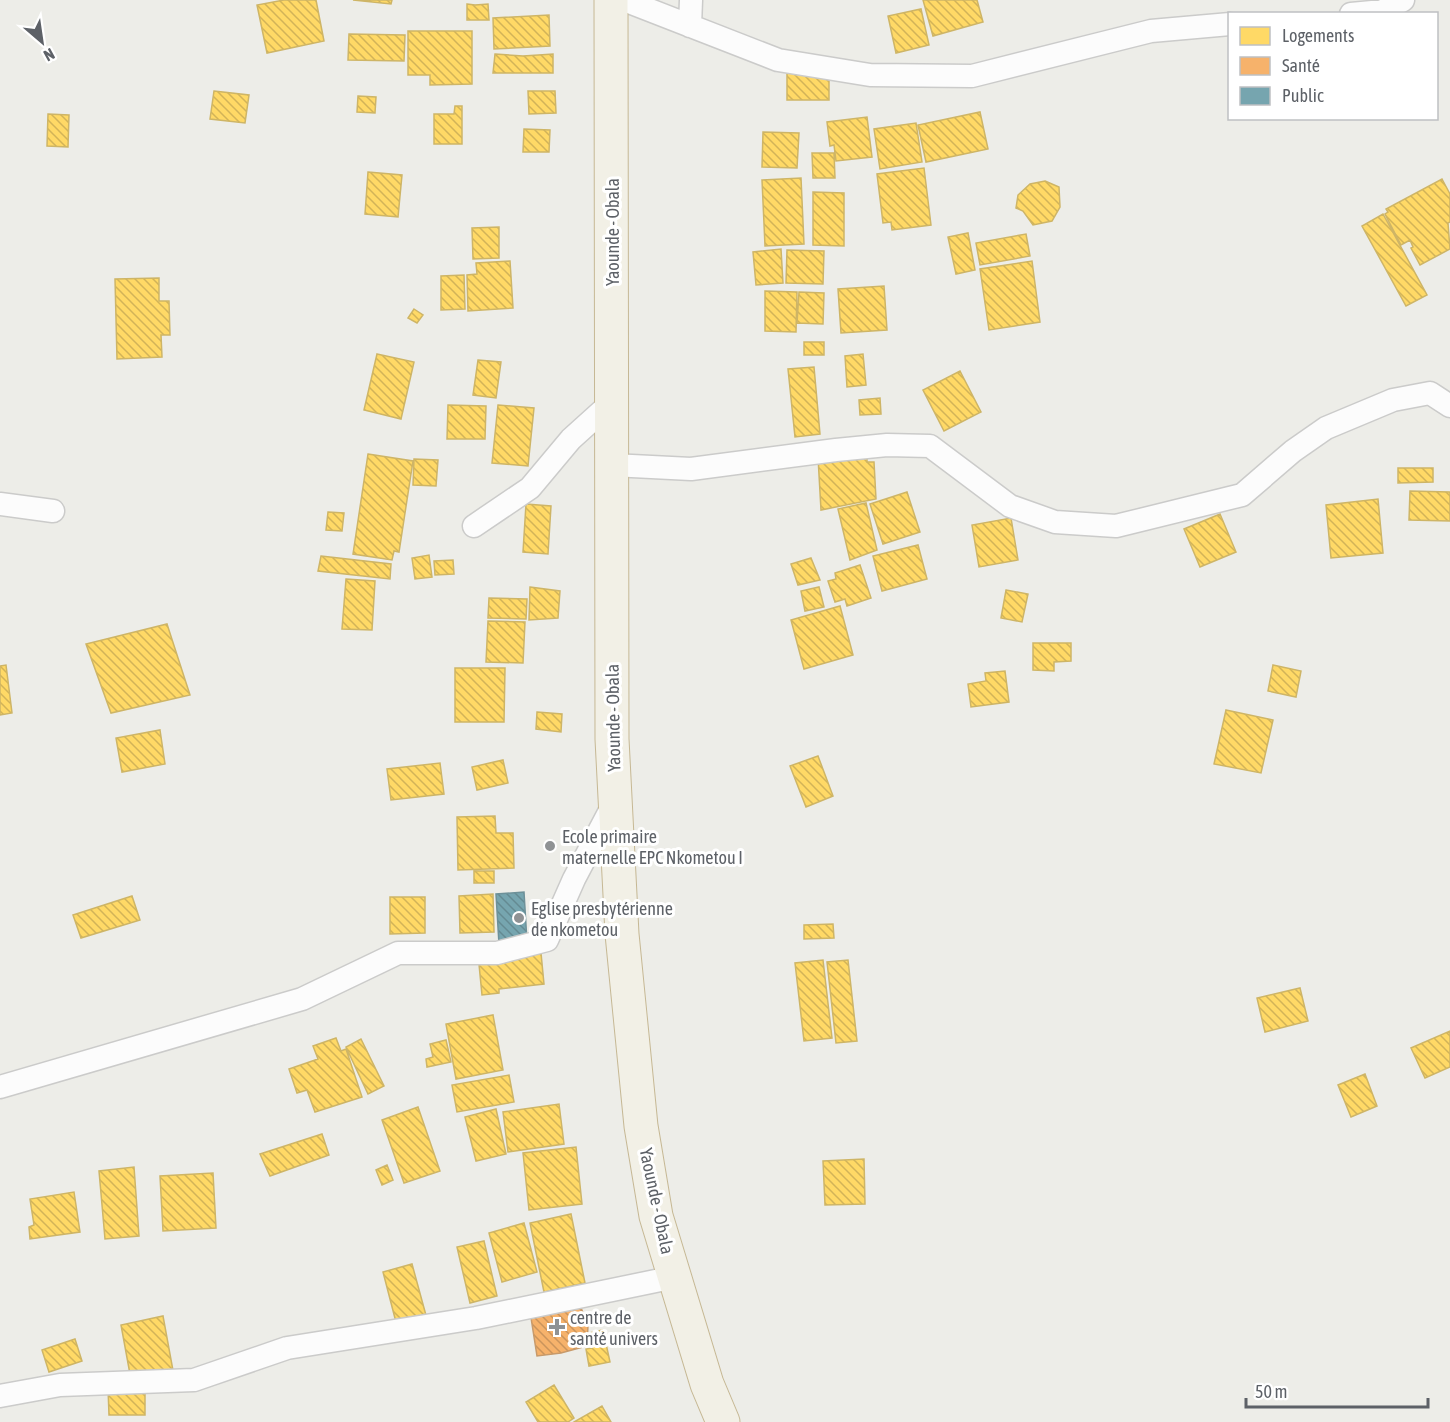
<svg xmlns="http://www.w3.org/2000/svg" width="1450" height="1422" viewBox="0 0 1450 1422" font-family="'Asap Condensed',sans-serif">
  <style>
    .homes { fill: url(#homes-back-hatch); stroke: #ceb566; stroke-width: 1.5 }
    .health { fill: url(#health-back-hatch); stroke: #c89a6a; stroke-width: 1.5 }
    .public { fill: url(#public-back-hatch); stroke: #6e9199; stroke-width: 1.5 }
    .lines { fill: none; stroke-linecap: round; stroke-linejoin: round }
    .minor-casing { stroke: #cbcbca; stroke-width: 25 }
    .trunk-casing { stroke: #c6b894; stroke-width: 35 }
    .minor { stroke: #fcfcfc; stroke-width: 22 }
    .trunk { stroke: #f2f0e6; stroke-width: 33 }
    .poi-dot { fill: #8f9294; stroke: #fff; stroke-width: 2 }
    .labels { text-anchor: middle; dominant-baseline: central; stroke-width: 6; stroke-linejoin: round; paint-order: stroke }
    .street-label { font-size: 18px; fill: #5d6167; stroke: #fff }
    .poi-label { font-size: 18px; fill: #5d6167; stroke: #fff; text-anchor: start }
  </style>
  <defs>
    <pattern id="homes-back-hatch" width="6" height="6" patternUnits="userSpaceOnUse" patternTransform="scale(1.5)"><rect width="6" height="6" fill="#ffd966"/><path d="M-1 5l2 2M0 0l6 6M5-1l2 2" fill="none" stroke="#d2b358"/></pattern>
    <pattern id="health-back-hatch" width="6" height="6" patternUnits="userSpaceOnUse" patternTransform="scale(1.5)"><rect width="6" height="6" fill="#f6b26b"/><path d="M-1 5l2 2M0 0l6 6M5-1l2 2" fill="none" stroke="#ca945c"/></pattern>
    <pattern id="public-back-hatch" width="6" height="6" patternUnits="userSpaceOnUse" patternTransform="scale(1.5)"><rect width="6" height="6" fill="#76a5af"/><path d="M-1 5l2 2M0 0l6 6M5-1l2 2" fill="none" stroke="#648a92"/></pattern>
  </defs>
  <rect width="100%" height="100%" fill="#edede8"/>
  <!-- homes -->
  <path class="homes" d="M 284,0 L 316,0 L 324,41 L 267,53 L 257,5 Z
    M 353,0 L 392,0 L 391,4 Z
    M 923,0 L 977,0 L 983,22 L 933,36 Z
    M 467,4 L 475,5 L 488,4 L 489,20 L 467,20 Z
    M 921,9 L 929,45 L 896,53 L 888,16 Z
    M 549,15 L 550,46 L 494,49 L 493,18 Z
    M 408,31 L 472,31 L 472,84 L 430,85 L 430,75 L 408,75 Z
    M 349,34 L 405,35 L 404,61 L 348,60 Z
    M 495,54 L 523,56 L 553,54 L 553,73 L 493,73 Z
    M 787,73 L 829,74 L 829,100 L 787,100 Z
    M 214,91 L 249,95 L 245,123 L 210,119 Z
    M 528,91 L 555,91 L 556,113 L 529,114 Z
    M 358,96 L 376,97 L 375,113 L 357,112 Z
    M 455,106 L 462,106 L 462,144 L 434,144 L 434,114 L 454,114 Z
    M 980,112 L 988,149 L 926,162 L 918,125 Z
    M 48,114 L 69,115 L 68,147 L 47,146 Z
    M 867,117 L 872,157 L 836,161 L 834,145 L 830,146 L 827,122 Z
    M 916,123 L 922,162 L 880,169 L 874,129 Z
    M 524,129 L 550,130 L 549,152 L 523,152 Z
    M 763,132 L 799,133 L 797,168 L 762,167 Z
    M 812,153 L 834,153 L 835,178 L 813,178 Z
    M 924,168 L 931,225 L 892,230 L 891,222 L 883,223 L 877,174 Z
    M 368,172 L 402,175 L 398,217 L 365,214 Z
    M 801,178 L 804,244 L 765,246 L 762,180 Z
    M 1442,179 L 1450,194 L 1450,222 L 1448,223 L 1450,249 L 1420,265 L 1411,248 L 1413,247 L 1410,240 L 1401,245 L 1385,214 L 1388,212 L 1386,209 Z
    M 1045,181 L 1059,187 L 1060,207 L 1052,221 L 1033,225 L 1023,211 L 1016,208 L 1018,195 L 1030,184 Z
    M 813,192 L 844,193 L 844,246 L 813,245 Z
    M 1383,214 L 1427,295 L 1406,306 L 1362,226 Z
    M 499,227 L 499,258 L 473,259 L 472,228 Z
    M 968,233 L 975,270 L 956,274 L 948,237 Z
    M 1026,234 L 1030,256 L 980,265 L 976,243 Z
    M 781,249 L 783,283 L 756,285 L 753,252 Z
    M 787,250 L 824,251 L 823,284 L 786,283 Z
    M 510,261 L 513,308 L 468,311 L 467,275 L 477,274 L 476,263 Z
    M 1032,261 L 1040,322 L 989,330 L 980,269 Z
    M 464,275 L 465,309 L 441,310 L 441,276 Z
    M 159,278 L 159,301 L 169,301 L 170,335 L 161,335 L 162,357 L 117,359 L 115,279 Z
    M 884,286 L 887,330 L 841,333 L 838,289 Z
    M 765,291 L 797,292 L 796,332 L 765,331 Z
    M 799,292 L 824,293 L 823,324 L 797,323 Z
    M 414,309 L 423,315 L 417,323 L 408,318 Z
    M 804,342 L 824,342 L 824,355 L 804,355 Z
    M 377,354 L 414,362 L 401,419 L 364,410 Z
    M 863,354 L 866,385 L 847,387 L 845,356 Z
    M 478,360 L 501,362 L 496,398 L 473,395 Z
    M 814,367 L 820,434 L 795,437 L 788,369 Z
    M 960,371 L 981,412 L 944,431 L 923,390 Z
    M 880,398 L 881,414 L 860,415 L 859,400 Z
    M 448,405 L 486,406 L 485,439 L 447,439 Z
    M 498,405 L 534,408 L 528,466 L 492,463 Z
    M 867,453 L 867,462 L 874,462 L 876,499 L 821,510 L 818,457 Z
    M 368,454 L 413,461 L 399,552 L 394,551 L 392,560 L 353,554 Z
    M 414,459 L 438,460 L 436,486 L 413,485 Z
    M 1398,468 L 1433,468 L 1433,482 L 1398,483 Z
    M 1410,491 L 1450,492 L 1450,521 L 1409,520 Z
    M 907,492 L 920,532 L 883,544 L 870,504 Z
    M 1378,499 L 1383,553 L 1331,558 L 1326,505 Z
    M 866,503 L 877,550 L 850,560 L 838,509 Z
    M 526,504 L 551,506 L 548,554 L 523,552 Z
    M 328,512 L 344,513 L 342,531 L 326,530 Z
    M 1220,514 L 1236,552 L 1200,567 L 1184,529 Z
    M 1011,518 L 1018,560 L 979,567 L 972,525 Z
    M 918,545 L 927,579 L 882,591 L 873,556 Z
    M 429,555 L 432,577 L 415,579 L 412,558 Z
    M 321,556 L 391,564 L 390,579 L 318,571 Z
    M 811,558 L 820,580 L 798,585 L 791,564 Z
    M 453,560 L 454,574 L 435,575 L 434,561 Z
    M 860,565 L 871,598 L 847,606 L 845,599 L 835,602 L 828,581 L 836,579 L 835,573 Z
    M 346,579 L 375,581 L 372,630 L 342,629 Z
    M 530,587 L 560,591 L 558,618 L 529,620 Z
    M 819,587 L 824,607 L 805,611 L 801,591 Z
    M 1006,590 L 1028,594 L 1022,622 L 1001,618 Z
    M 489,598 L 527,599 L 526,619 L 488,618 Z
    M 840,606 L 853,655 L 804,669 L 791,620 Z
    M 488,621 L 525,622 L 523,663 L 486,662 Z
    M 167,624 L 190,695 L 111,713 L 86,644 Z
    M 1033,643 L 1071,643 L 1071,661 L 1054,662 L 1054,671 L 1033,670 Z
    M 6,665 L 12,713 L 0,715 L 0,666 Z
    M 1273,665 L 1301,671 L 1296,697 L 1268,691 Z
    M 455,668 L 505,668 L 504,722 L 455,722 Z
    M 1005,671 L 1009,702 L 971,707 L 968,684 L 986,681 L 985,673 Z
    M 1226,710 L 1273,720 L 1261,773 L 1214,764 Z
    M 537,712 L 562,714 L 561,732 L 536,729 Z
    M 160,730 L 165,764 L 122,772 L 116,738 Z
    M 818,756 L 833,796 L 806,807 L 790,766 Z
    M 503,760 L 508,783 L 477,790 L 472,767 Z
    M 440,763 L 444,794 L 391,800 L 387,769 Z
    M 495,816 L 496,833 L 513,833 L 514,868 L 458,870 L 457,817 Z
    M 474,871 L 494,871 L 494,883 L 474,883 Z
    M 493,894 L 494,932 L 460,933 L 459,896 Z
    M 132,896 L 140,920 L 81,938 L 73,915 Z
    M 390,897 L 425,897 L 425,933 L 390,934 Z
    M 833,924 L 834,938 L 804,939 L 804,925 Z
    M 541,953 L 544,984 L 499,989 L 499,993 L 482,995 L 478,954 Z
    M 823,960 L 832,1038 L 804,1041 L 795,963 Z
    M 848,960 L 857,1041 L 836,1043 L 827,962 Z
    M 1300,988 L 1308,1021 L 1265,1032 L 1257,998 Z
    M 493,1015 L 503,1070 L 456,1079 L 446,1024 Z
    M 1450,1031 L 1450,1067 L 1425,1078 L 1411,1048 Z
    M 336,1038 L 341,1051 L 346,1049 L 362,1097 L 315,1112 L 307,1090 L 297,1093 L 289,1069 L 318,1059 L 313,1046 Z
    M 361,1039 L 384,1086 L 368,1094 L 346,1047 Z
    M 446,1040 L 451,1062 L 427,1067 L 426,1059 L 433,1057 L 430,1044 Z
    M 1365,1074 L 1377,1106 L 1351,1117 L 1338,1085 Z
    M 509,1075 L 514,1102 L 457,1112 L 452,1085 Z
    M 559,1104 L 564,1144 L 508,1152 L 503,1112 Z
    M 418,1107 L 440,1171 L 404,1183 L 382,1120 Z
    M 496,1109 L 506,1154 L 476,1161 L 465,1117 Z
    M 322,1134 L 329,1155 L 270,1176 L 260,1154 Z
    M 576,1147 L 582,1204 L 529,1210 L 523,1153 Z
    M 864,1159 L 865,1204 L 825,1205 L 823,1161 Z
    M 387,1165 L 393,1180 L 382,1185 L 376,1170 Z
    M 134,1167 L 139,1236 L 105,1239 L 99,1171 Z
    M 213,1173 L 216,1228 L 163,1231 L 160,1176 Z
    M 74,1192 L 80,1232 L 30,1239 L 29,1227 L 34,1225 L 30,1199 Z
    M 571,1214 L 585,1283 L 544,1292 L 530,1223 Z
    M 524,1223 L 537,1272 L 502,1282 L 489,1233 Z
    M 484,1241 L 497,1296 L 470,1303 L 457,1247 Z
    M 412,1264 L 427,1319 L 397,1326 L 383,1272 Z
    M 163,1316 L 174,1376 L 132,1385 L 121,1325 Z
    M 603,1330 L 610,1362 L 589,1366 L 586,1349 L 592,1348 L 589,1333 Z
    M 75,1339 L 82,1361 L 49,1372 L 42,1350 Z
    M 554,1385 L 574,1418 L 568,1422 L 538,1422 L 526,1402 Z
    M 108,1388 L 145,1388 L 145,1415 L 109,1415 Z
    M 602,1406 L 611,1422 L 574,1422 Z"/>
  <!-- health -->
  <path class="health" d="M 579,1303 L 588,1325 L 587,1346 L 561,1353 L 537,1356 L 530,1311 Z"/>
  <!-- public -->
  <path class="public" d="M 524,892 L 527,942 L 499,944 L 496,894 Z"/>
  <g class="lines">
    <!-- minor casing -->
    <g class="minor-casing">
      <path id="minor" d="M 624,0 L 778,60 L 870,75 L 972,76 L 1151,31 L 1230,24
        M 1351,14 L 1383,11 L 1403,0
        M 690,26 L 691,0
        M 612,465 L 691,469 L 836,450 L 887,445 L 930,446 L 1010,506 L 1055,522 L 1116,526 L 1242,495 L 1293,451 L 1326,428 L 1393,400 L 1430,393 L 1450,406
        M 0,504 L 53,511
        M 474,526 L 530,488 L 571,439 L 612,402
        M 0,1087 L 302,999 L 398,953 L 497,953 L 547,940 L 574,879 L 614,803
        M 0,1396 L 60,1385 L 194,1380 L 287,1348 L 476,1318 L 675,1277"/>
    </g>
    <!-- trunk casing -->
    <g class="trunk-casing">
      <path id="trunk" d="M 611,0 L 612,739 L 622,934 L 641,1126 L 656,1216 L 707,1384 L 723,1422"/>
    </g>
    <!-- minor -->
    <use href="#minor" class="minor"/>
    <!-- trunk -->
    <use href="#trunk" class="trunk"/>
  </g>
  <!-- markers -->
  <g class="poi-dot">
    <circle cx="550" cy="846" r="6"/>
    <circle cx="519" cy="918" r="6"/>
    <path d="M554 1318h6v6h6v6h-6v6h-6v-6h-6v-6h6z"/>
  </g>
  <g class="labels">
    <!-- street labels -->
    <g class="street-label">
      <text transform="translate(612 232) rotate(-90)">Yaounde - Obala</text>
      <text transform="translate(613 718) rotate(-91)">Yaounde - Obala</text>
      <text transform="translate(657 1201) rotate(78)">Yaounde - Obala</text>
    </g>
    <!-- poi labels -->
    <g class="poi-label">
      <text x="562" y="836">Ecole primaire<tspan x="562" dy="21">maternelle EPC Nkometou I</tspan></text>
      <text x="531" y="908">Eglise presbytérienne<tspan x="531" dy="21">de nkometou</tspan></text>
      <text x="570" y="1317">centre de<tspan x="570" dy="21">santé univers</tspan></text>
    </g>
  </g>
  <!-- legend -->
  <rect x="1228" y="12" width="210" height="108" fill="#ffffff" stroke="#bec0c2" stroke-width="1.5"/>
  <rect x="1240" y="27" width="30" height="18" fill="#ffd966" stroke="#bec0c2" stroke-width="1.5"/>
  <text x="1282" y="42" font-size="18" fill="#5d6167">Logements</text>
  <rect x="1240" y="57" width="30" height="18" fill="#f6b26b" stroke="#bec0c2" stroke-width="1.5"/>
  <text x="1282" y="72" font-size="18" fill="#5d6167">Santé</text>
  <rect x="1240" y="87" width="30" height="18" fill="#76a5af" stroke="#bec0c2" stroke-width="1.5"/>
  <text x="1282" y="102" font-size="18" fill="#5d6167">Public</text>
  <!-- north arrow -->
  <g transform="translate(42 42) rotate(151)" stroke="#ffffff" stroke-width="4.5" paint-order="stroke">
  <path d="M0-4.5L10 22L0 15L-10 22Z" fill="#5d6167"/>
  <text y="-9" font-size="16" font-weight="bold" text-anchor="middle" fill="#5d6167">N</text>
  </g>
  <!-- scale -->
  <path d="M1246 1398v9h182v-9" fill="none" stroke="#5d6167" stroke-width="3"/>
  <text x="1255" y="1398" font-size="18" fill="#5d6167" stroke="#ffffff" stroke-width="4.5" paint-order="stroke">50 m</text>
</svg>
